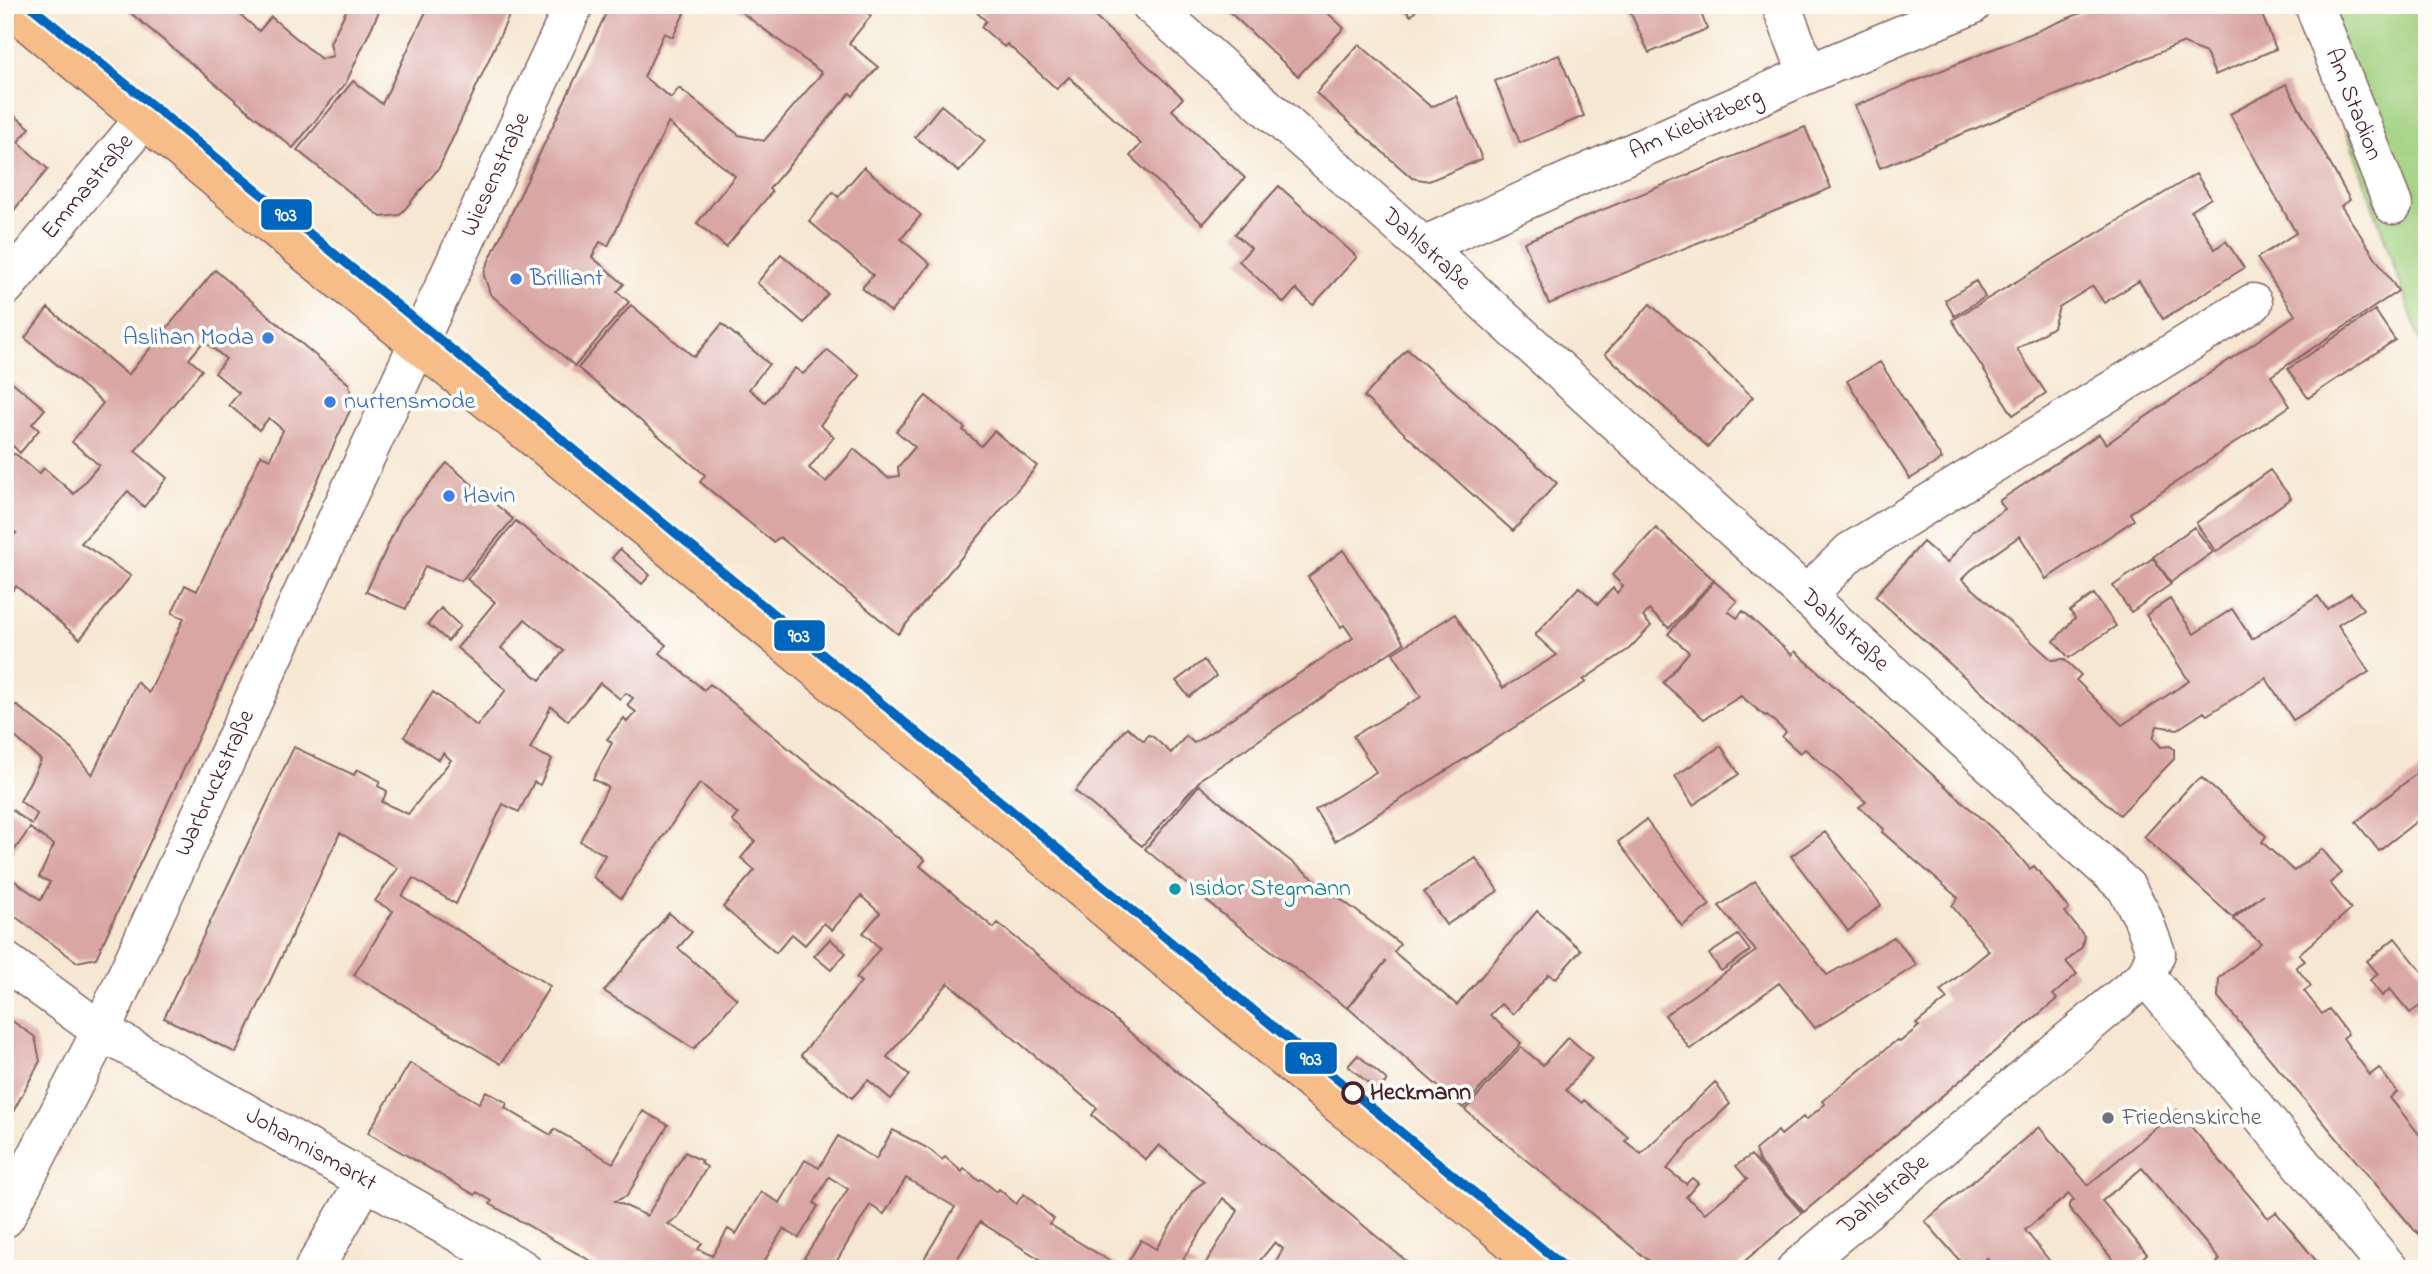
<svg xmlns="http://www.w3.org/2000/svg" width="2432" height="1274" viewBox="0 0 2432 1274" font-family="'Indie Flower',sans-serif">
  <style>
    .green { fill: #a0d180; stroke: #757856; stroke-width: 2 }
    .building { fill: #d9a6a4; fill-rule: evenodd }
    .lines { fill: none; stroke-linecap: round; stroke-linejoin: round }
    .minor-casing { stroke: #866565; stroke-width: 41 }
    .major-casing { stroke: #866565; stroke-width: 41 }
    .minor { stroke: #fff; stroke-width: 38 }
    .major { stroke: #f7bd88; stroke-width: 38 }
    .tram-1-casing { stroke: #fdfcf7; stroke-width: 14 }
    .tram-1 { stroke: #0065bd; stroke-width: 9 }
    .shop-dot { fill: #3f7fe0; stroke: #fdfcf7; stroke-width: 2.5 }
    .culture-dot { fill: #0f9aa8; stroke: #fdfcf7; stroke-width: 2.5 }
    .stop-dot { fill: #fdfcf7; stroke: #4a1f2b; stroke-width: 3.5 }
    .worship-dot { fill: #6b7280; stroke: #fdfcf7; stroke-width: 2.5 }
    .labels { text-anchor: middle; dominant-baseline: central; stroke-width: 7; stroke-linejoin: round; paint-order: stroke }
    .street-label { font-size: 24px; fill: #4a1f2b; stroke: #fdfcf7 }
    .shop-label { font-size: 24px; fill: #366cbe; stroke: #fdfcf7; text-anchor: start }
    .culture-label { font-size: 24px; fill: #0d838f; stroke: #fdfcf7; text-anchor: start }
    .stop-label { font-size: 24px; font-weight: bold; fill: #4a1f2b; stroke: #fdfcf7; text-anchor: start }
    .worship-label { font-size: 24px; fill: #5b616d; stroke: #fdfcf7; text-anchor: start }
    .line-badge { stroke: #fdfcf7; stroke-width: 2.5 }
    .badge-label { font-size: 19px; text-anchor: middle; font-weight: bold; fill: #fff }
  </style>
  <rect width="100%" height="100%" fill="#fdfcf7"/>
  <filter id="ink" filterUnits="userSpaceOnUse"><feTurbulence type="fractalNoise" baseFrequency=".0143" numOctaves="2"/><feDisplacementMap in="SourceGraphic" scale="14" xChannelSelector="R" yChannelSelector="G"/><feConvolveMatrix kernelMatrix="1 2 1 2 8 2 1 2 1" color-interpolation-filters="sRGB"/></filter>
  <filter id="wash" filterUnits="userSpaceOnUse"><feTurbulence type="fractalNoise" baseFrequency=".00686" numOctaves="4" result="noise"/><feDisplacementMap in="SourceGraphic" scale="28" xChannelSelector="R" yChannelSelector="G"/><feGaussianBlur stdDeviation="1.57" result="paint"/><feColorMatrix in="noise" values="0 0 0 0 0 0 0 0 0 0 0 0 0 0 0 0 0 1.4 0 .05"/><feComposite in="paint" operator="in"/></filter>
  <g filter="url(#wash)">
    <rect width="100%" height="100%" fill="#f6e7d2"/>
    <!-- green -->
    <path class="green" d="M 2303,5 L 2427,5 L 2427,360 Z"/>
    <g id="blocks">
      <!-- building -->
      <path class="building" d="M 121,5 L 229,5 L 259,31 L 271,17 L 321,59 L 333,56 L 330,43 L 349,5 L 382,5 L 346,83 L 293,148 Z
        M 429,5 L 514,5 L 439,168 L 400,215 L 381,217 L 297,150 L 353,81 L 382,104 Z
        M 610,5 L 688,5 L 673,37 L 664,33 L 644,77 L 671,98 L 679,88 L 739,135 L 764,141 L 822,73 L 732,5 L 858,5 L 871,16 L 849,43 L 878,67 L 853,96 L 850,93 L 769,189 L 772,192 L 726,247 L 697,223 L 735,176 L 668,123 L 608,246 L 600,242 L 592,257 L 624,284 L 617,292 L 629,302 L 575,366 L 490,294 L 484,275 L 485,269 Z
        M 969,5 L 1082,5 L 1183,98 L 1172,110 L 1245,178 L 1203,224 L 1130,156 L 1141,144 L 1069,77 L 1057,89 L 1007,44 L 1004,47 L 981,27 L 986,21 Z
        M 1222,5 L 1319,5 L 1344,28 L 1298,76 Z
        M 1400,5 L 1421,5 L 1411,16 Z
        M 1627,5 L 1698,5 L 1707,29 L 1649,53 Z
        M 2100,5 L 2258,5 L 2276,49 L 2215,75 L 2206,53 L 2182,43 L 1880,168 L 1855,106 Z
        M 1359,44 L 1431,107 L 1456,96 L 1482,159 L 1429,181 L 1412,178 L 1316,93 Z
        M 1559,55 L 1584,116 L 1520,143 L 1495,81 Z
        M 2286,84 L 2350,200 L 2341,206 L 2398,291 L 2271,376 L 2290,406 L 2130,513 L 2134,520 L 2046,579 L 2020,536 L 1971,570 L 1962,579 L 2052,660 L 2064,659 L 2081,675 L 2076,680 L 2122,725 L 2189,681 L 2146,615 L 2170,599 L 2194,634 L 2232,609 L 2252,639 L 2318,596 L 2327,609 L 2351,593 L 2363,609 L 2338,625 L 2369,672 L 2293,720 L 2266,678 L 2207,715 L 2204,712 L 2178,729 L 2157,726 L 2153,738 L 2161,747 L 2170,746 L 2174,749 L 2174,759 L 2120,815 L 2075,777 L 1875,596 L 1923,542 L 1947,563 L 1973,531 L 2005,509 L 1999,501 L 2099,434 L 2106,444 L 2295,315 L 2257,258 L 2296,233 L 2230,114 Z
        M 941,105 L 985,141 L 959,172 L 915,137 Z
        M 5,108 L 30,128 L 18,142 L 48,169 L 5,221 Z
        M 1805,127 L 1831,188 L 1549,304 L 1524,242 Z
        M 864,167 L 921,215 L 901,239 L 930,264 L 891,312 L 862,288 L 873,275 L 809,221 L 833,192 L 838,197 Z
        M 2196,174 L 2211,198 L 2191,211 L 2215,249 L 2226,241 L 2244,268 L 2163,319 L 2139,281 L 2104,303 L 2093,286 L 2059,307 L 2053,327 L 2017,349 L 2046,393 L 2013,415 L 1952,320 Z
        M 1279,186 L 1357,257 L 1313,305 L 1296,289 L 1284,303 L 1239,261 L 1251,248 L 1235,234 Z
        M 781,254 L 828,294 L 804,323 L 757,283 Z
        M 215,270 L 349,384 L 353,404 L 96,958 L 77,962 L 5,909 L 5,874 L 41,900 L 50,882 L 39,877 L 54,845 L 30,828 L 5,864 L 5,817 L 11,809 L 32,825 L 37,814 L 20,801 L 41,760 L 5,728 L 5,719 L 16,705 L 68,745 L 92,775 L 137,682 L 149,693 L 184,618 L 172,613 L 185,585 L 197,591 L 261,455 L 270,459 L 283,430 L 269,418 L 259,430 L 229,405 L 239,393 L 215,373 L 226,359 L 204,341 L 189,359 L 202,370 L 135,451 L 167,478 L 144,507 L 128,491 L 81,543 L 131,576 L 80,639 L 16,586 L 10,593 L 5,589 L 5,547 L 16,533 L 5,524 L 5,376 L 45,409 L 32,424 L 39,430 L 20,453 L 13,446 L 7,452 L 17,455 L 39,474 L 44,468 L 74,494 L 99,465 L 72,442 L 103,403 L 25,338 L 48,308 L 128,375 Z
        M 1976,281 L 1985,297 L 1954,316 L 1945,300 Z
        M 1650,304 L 1753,397 L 1708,447 L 1605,354 Z
        M 631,305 L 694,357 L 722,324 L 769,364 L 749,389 L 765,402 L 795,368 L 803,374 L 828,350 L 860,376 L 820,425 L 834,437 L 809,468 L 826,482 L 854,449 L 888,478 L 899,476 L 898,467 L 915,447 L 896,431 L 926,396 L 965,428 L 963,430 L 981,446 L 994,431 L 1037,466 L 898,634 L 780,537 L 773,542 L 700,482 L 705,475 L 578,368 Z
        M 2375,310 L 2395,340 L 2308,398 L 2288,369 Z
        M 1407,349 L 1557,483 L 1513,531 L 1364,397 Z
        M 1880,362 L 1942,459 L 1910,479 L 1847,381 Z
        M 447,463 L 513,519 L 461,581 L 425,566 L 406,609 L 366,592 L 401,517 Z
        M 2270,470 L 2291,498 L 2216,552 L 2196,523 Z
        M 516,521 L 666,645 L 660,653 L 704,690 L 710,684 L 925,860 L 920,866 L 994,928 L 998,923 L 1416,1269 L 1307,1269 L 1304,1267 L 1304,1269 L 1271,1269 L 1283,1249 L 1275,1242 L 1253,1269 L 1202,1269 L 1238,1211 L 1223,1198 L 1183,1259 L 1198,1269 L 1124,1269 L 1141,1240 L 1156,1249 L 1193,1190 L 1204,1182 L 1159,1145 L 1146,1160 L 1092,1115 L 1097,1108 L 948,983 L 887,1057 L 910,1075 L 891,1099 L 868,1080 L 852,1098 L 801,1055 L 861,982 L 856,978 L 880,948 L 863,933 L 880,913 L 861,896 L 832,930 L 824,923 L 805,945 L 792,934 L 776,953 L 723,907 L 755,870 L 741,858 L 755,841 L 732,821 L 738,814 L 700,783 L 621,898 L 593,877 L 605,855 L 580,841 L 608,787 L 593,779 L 612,743 L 607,739 L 624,718 L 627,722 L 636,712 L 627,705 L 633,698 L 626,693 L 620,699 L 600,683 L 568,721 L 551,706 L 530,749 L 552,759 L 540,785 L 534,782 L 519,812 L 503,804 L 456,904 L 413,878 L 402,896 L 550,986 L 501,1064 L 354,975 L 393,911 L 375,901 L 398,868 L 340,833 L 236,1053 L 164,1018 L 294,747 L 354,775 L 357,769 L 380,781 L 378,786 L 387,791 L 382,802 L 408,814 L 451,760 L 443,753 L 439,760 L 404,737 L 433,692 L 477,726 L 506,690 L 457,648 L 495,602 L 467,579 ZM 525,619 L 564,651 L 540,680 L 501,648 Z
        M 2194,527 L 2213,552 L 2171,582 L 2153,557 Z
        M 1656,528 L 1714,580 L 1669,628 L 1649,610 L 1643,617 L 1651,626 L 1629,649 L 1583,680 L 1586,682 L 1335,841 L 1315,810 L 1376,772 L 1353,736 L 1421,697 L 1393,653 L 1455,614 L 1503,688 L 1557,655 L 1535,635 L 1579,587 L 1598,604 L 1613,588 L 1617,593 L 1623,586 L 1612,575 Z
        M 620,549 L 650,575 L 642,584 L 612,558 Z
        M 1343,550 L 1404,643 L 1202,778 L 1142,846 L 1075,791 L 1127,727 L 1144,741 L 1148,735 L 1152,736 L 1171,753 L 1186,736 L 1194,743 L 1353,638 L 1344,625 L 1341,627 L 1308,577 Z
        M 2153,558 L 2171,584 L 2131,612 L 2113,586 Z
        M 1714,581 L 1737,601 L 1728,611 L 1737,618 L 1743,611 L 1792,655 L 1795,651 L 2005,840 L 2030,869 L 2034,866 L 2069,909 L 2065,912 L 2084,936 L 2082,947 L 2066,962 L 2077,974 L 2053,995 L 2057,999 L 1804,1212 L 1759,1161 L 1755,1150 L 1778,1131 L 1781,1135 L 1803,1117 L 1806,1120 L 1825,1104 L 1822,1101 L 1897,1040 L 1900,1042 L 1919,1026 L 1916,1024 L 1947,999 L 1940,991 L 1989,951 L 1952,906 L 1958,898 L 1956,896 L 1882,832 L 1884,829 L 1859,807 L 1866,802 L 1805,749 L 1800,753 L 1782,737 L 1786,732 L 1767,715 L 1765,716 L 1741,696 L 1704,719 L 1663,683 L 1689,652 L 1668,634 Z
        M 2094,594 L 2116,626 L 2069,658 L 2054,641 L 2075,618 L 2070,611 Z
        M 441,608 L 460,626 L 448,641 L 428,624 Z
        M 1204,660 L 1216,676 L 1189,697 L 1176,681 Z
        M 1721,746 L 1739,774 L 1693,805 L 1675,776 Z
        M 2427,765 L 2427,813 L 2379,851 L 2356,822 Z
        M 2202,778 L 2266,836 L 2262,842 L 2294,871 L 2322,849 L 2342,873 L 2330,883 L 2351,909 L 2299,954 L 2305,961 L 2296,967 L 2311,986 L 2304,991 L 2322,1014 L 2329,1009 L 2348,1034 L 2343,1038 L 2370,1075 L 2379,1068 L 2397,1092 L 2390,1098 L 2427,1144 L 2427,1245 L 2218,997 L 2219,978 L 2261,943 L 2233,919 L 2264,894 L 2232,917 L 2144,837 L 2191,785 Z
        M 1199,785 L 1284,856 L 1400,944 L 1394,952 L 1457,1005 L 1537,911 L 1581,950 L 1555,979 L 1549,974 L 1513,1014 L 1501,1004 L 1490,1015 L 1521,1043 L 1463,1108 L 1348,1008 L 1386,961 L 1347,1008 L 1220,912 L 1145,849 Z
        M 1646,820 L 1710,905 L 1682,926 L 1618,842 Z
        M 1825,832 L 1881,905 L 1848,931 L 1791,856 Z
        M 1476,858 L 1498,891 L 1446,925 L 1424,892 Z
        M 1755,881 L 1827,975 L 1894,937 L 1917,965 L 1815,1028 L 1779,983 L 1690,1049 L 1665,1015 L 1756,951 L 1719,906 Z
        M 669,913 L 692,932 L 678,948 L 737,999 L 694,1049 L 604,991 Z
        M 1738,935 L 1750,951 L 1721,971 L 1709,954 Z
        M 2395,938 L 2427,978 L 2427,1001 L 2410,1013 L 2390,989 L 2382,996 L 2370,980 L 2378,974 L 2367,961 Z
        M 830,939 L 846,953 L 831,970 L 814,956 Z
        M 5,1016 L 35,1037 L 40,1061 L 5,1127 Z
        M 1568,1037 L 1592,1058 L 1566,1090 L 1582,1103 L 1584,1100 L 1628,1137 L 1625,1141 L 1641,1154 L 1715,1082 L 1730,1104 L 1688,1144 L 1667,1169 L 1686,1184 L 1692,1178 L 1698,1183 L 1686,1197 L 1705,1213 L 1747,1179 L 1736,1166 L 1751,1155 L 1802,1213 L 1735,1269 L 1659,1269 L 1465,1110 L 1521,1047 L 1543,1065 Z
        M 1358,1055 L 1387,1080 L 1378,1091 L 1348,1066 Z
        M 410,1063 L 479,1103 L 486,1091 L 507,1103 L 505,1108 L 551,1135 L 554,1129 L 613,1163 L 643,1111 L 668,1125 L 627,1196 L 615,1201 L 647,1216 L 685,1152 L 702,1161 L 701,1163 L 707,1167 L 678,1217 L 668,1224 L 702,1243 L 698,1249 L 712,1256 L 728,1229 L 736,1234 L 761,1192 L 780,1203 L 805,1160 L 819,1168 L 838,1136 L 876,1159 L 893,1130 L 929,1149 L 942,1160 L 945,1157 L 962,1172 L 964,1168 L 979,1181 L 981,1179 L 997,1192 L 999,1189 L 1016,1204 L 1024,1194 L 1054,1219 L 1049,1224 L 1123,1269 L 1056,1269 L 980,1222 L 951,1269 L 918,1269 L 955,1207 L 906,1178 L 884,1214 L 870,1205 L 832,1269 L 797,1269 L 848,1189 L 829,1177 L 814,1203 L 818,1206 L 799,1238 L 783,1229 L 760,1269 L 605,1269 L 490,1204 L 492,1201 L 477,1192 L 475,1195 L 368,1133 Z
        M 2177,1110 L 2268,1218 L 2276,1212 L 2323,1269 L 2223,1269 L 2217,1262 L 2220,1260 L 2142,1168 L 2102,1201 L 2147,1254 L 2130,1269 L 2121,1269 L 2069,1208 L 2069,1204 L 2074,1200 L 2069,1194 L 2025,1230 L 2056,1269 L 1996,1269 L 1987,1258 L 1974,1269 L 1951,1269 L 1960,1261 L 1925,1221 L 2039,1127 L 2088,1185 Z"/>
    </g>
  </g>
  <g filter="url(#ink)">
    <use href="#blocks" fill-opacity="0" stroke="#866565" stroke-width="2"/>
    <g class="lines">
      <!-- minor casing -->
      <g class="minor-casing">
        <g id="minor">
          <path id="s1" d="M 1151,5 L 1423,246 L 2126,887 L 2142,916 L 2156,953 L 2146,976 L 1796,1269"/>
          <path d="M 1781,5 L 1808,74"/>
          <path id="s2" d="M 2314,5 L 2393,205"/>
          <path id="s3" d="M 1423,246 L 1808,74 L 1972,5"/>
          <path id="s4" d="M 5,287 L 144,119"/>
          <path d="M 1806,596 L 1850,552 L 2253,303"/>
          <path id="s5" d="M 5,961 L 101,1031 L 522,1269"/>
          <path d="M 2146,976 L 2389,1269"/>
          <path id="s6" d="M 5,1218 L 101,1031 L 574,5"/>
          <path d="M 314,1269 L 365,1181"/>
        </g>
      </g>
      <!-- major casing -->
      <g class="major-casing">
        <path id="major" d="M 7,5 L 280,232 L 653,534 L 1051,863 L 1341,1106 L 1496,1228 L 1544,1269"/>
      </g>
      <!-- minor -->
      <use href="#minor" class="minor"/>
      <!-- major -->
      <use href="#major" class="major"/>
      <!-- tram-1 casing -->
      <g class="tram-1-casing">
        <path id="tram-1" d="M 29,5 L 530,413 L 1567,1269"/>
      </g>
      <!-- tram-1 -->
      <use href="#tram-1" class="tram-1"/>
    </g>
  </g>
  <!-- markers -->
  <g class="shop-dot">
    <circle cx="516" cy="279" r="7"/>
    <circle cx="268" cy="338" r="7"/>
    <circle cx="330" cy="402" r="7"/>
    <circle cx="449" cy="496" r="7"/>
  </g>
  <circle class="culture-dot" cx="1175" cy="889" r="7"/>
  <circle class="stop-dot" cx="1353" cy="1093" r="10"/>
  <circle class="worship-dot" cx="2108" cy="1118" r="7"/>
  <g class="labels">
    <!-- street labels -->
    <g class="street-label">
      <text stroke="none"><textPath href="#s2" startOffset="107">Am Stadion</textPath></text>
      <text stroke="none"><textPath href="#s3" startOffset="299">Am Kiebitzberg</textPath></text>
      <text stroke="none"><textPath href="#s6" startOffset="1153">Wiesenstraße</textPath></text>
      <text stroke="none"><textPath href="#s4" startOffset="130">Emmastraße</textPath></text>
      <text stroke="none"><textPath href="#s1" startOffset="368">Dahlstraße</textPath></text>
      <text stroke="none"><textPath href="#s1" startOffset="934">Dahlstraße</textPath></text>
      <text stroke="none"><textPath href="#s6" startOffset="483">Warbruckstraße</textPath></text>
      <text stroke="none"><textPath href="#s5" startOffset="360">Johannismarkt</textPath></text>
      <text transform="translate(1884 1195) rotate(-40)">Dahlstraße</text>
    </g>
    <!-- shop labels -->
    <g class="shop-label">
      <text x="530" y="279">Brilliant</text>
      <text x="254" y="338" text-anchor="end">Aslihan Moda</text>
      <text x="344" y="402">nurtensmode</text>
      <text x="463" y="496">Havin</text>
    </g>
    <!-- culture labels -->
    <g class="culture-label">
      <text x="1189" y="889">Isidor Stegmann</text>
    </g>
    <!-- stop labels -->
    <g class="stop-label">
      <text x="1370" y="1093">Heckmann</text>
    </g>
    <!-- worship labels -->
    <g class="worship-label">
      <text x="2122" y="1118">Friedenskirche</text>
    </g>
  </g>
  <g class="line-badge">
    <rect x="260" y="198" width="53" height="33" rx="7" fill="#0065bd"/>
    <rect x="773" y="619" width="53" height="33" rx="7" fill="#0065bd"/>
    <rect x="1284" y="1041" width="54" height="34" rx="7" fill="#0065bd"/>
  </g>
  <g class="badge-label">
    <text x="286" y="221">903</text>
    <text x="799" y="642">903</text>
    <text x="1311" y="1065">903</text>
  </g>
  <!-- margin -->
  <rect width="2432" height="1274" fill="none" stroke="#fdfcf7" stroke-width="28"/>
</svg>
